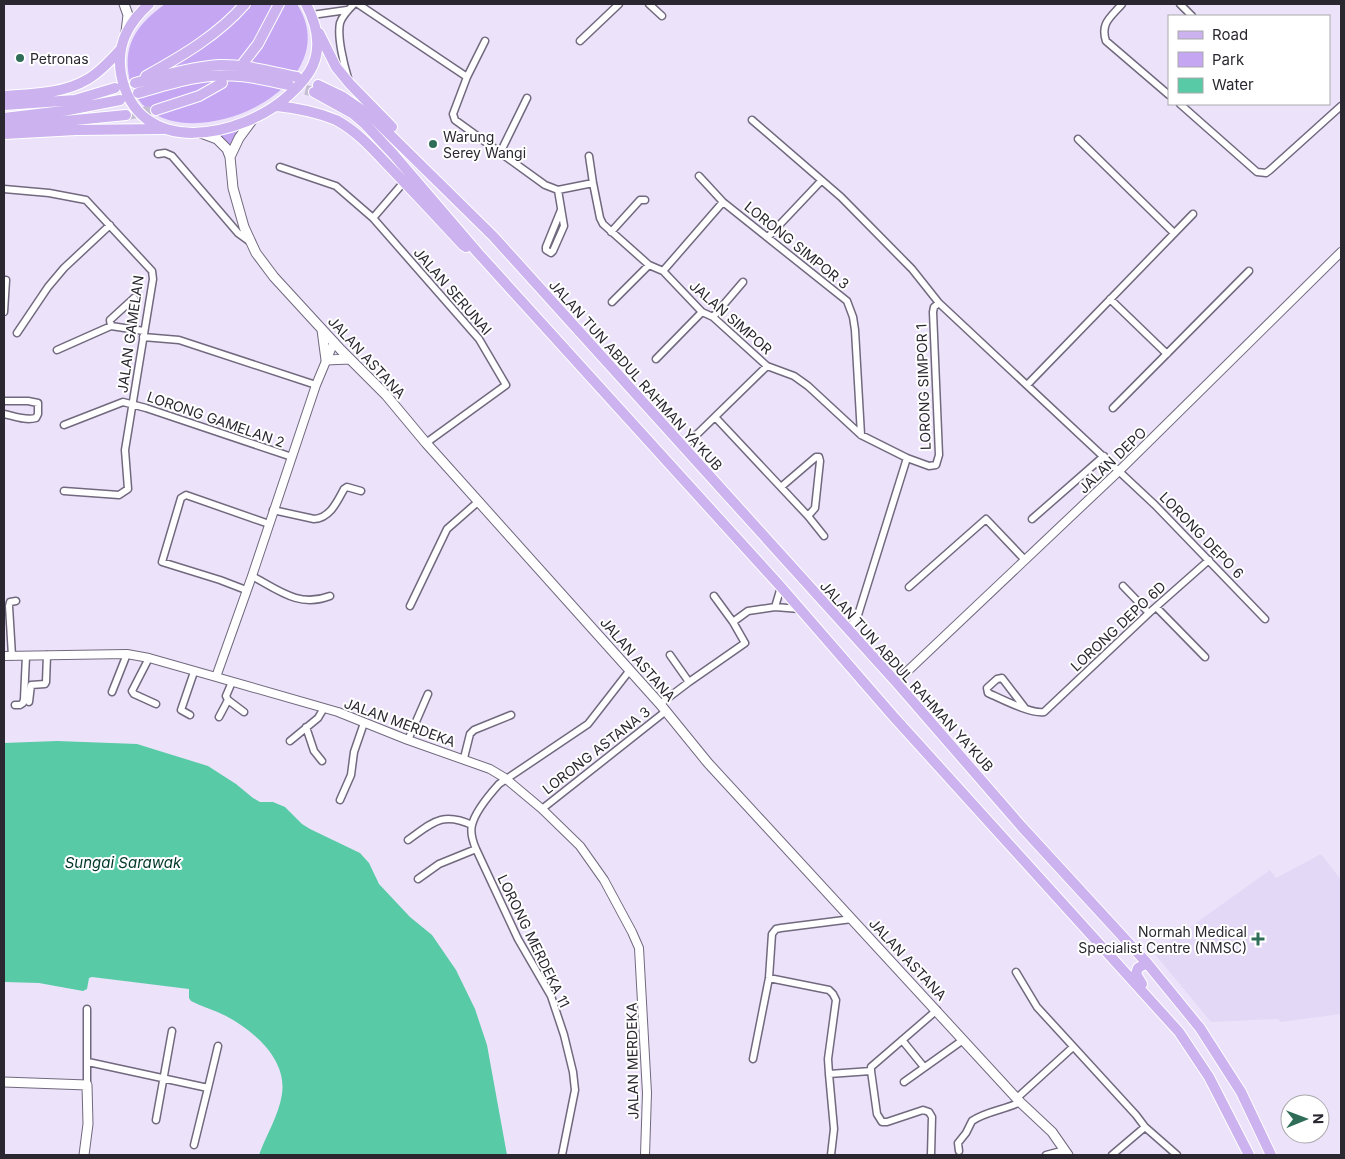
<svg xmlns="http://www.w3.org/2000/svg" width="1345" height="1159" viewBox="0 0 1345 1159" font-family="Inter,sans-serif">
  <style>
    .built { fill: #e4d8f7 }
    .green { fill: #c5a6f3 }
    .water { fill: #58caa5 }
    .lines { fill: none; stroke-linecap: round; stroke-linejoin: round }
    .primary-tunnel { stroke: #c5bdd2; stroke-width: 10; stroke-dasharray: 10 5; stroke-linecap: butt }
    .minor-casing { stroke: #71697e; stroke-width: 9 }
    .tertiary-casing { stroke: #71697e; stroke-width: 10 }
    .secondary-casing { stroke: #71697e; stroke-width: 11 }
    .primary-casing { stroke: #fff; stroke-width: 12 }
    .minor { stroke: #fff; stroke-width: 6 }
    .tertiary { stroke: #fff; stroke-width: 8 }
    .secondary { stroke: #fff; stroke-width: 9 }
    .primary { stroke: #ccb2ef; stroke-width: 10 }
    .poi-dot { fill: #2f6d58; stroke: #fff; stroke-width: 2 }
    .labels { text-anchor: middle; dominant-baseline: central; stroke-width: 4; stroke-linejoin: round; paint-order: stroke }
    .poi-label { font-size: 14px; fill: #2a2730; stroke: #fff; text-anchor: start }
    .street-label { font-size: 14px; fill: #2a2730; stroke: #fff }
    .water-label { font-size: 15px; font-style: italic; fill: #013728; stroke: #fff }
  </style>
  <rect width="100%" height="100%" fill="#ece3fb"/>
  <!-- built -->
  <path class="built" d="M 1321,854 L 1341,880 L 1341,1014 L 1281,1022 L 1278,1019 L 1211,1022 L 1154,953 L 1270,870 L 1276,878 Z"/>
  <!-- green -->
  <path class="green" d="M 165,4 L 297,4 C 358,100 139,180 128,70 C 125,39 142,21 165,4 Z
    M 238,131 L 230,147 L 219,136 Z"/>
  <!-- water -->
  <path class="water" d="M 57,741 L 137,744 L 208,766 L 236,784 L 253,798 L 260,802 L 273,802 L 285,807 L 302,824 L 310,829 L 360,853 L 369,863 L 379,884 L 410,917 L 432,935 L 456,970 L 475,1009 L 487,1045 L 507,1155 L 259,1155 C 266,1135 279,1115 282,1094 C 287,1059 254,1031 226,1016 C 215,1010 202,1007 191,1001 L 189,998 L 189,989 L 92,977 L 89,978 L 87,989 L 83,991 L 39,983 L 4,982 L 4,743 Z"/>
  <g class="lines">
    <!-- primary-tunnel -->
    <path class="primary-tunnel" d="M 291,86 L 314,92
      M 126,115 L 156,110"/>
    <!-- minor casing -->
    <g class="minor-casing">
      <path id="minor" d="M 358,4 L 467,77
        M 649,4 L 662,16
        M 1122,4 C 1111,17 1100,23 1106,41 L 1169,95
        M 1180,4 L 1192,16
        M 312,15 L 347,10
        M 485,41 L 467,77 L 453,114 L 455,120 L 545,185 L 558,190 L 593,183
        M 580,41 L 619,4
        M 348,78 C 344,65 337,37 340,23 C 342,16 349,9 354,4
        M 1180,104 L 1257,172 L 1266,173 L 1270,170 L 1341,106
        M 752,120 L 841,197 L 912,269 L 939,303 L 1155,505 L 1265,619
        M 1078,139 L 1174,233
        M 500,153 L 527,98
        M 158,154 L 165,153 L 172,156 L 238,233 L 249,241
        M 589,156 L 593,183 L 600,218 L 603,224 L 649,265 L 663,271 L 702,312 L 713,317 L 767,366 L 794,376 L 808,386 L 861,435 L 907,458 L 929,466 L 936,465 L 939,455 L 933,312 L 934,307 L 939,303
        M 280,167 L 336,186 L 373,218 L 479,339 L 506,385 L 426,443
        M 699,176 L 723,202 L 847,301 L 853,317 L 855,330 L 861,435
        M 4,189 L 49,193 L 86,200 L 152,271 L 153,279 L 125,450 L 128,489 L 119,495 L 64,491
        M 558,190 L 564,226 L 553,251 L 551,253 L 546,250 L 546,247 L 561,210
        M 373,218 L 404,182
        M 611,232 L 640,200 L 645,200
        M 768,237 L 821,181
        M 663,271 L 723,202
        M 1110,299 L 1167,354
        M 612,302 L 649,265
        M 4,312 L 6,280
        M 713,317 L 743,282
        M 111,326 L 110,320 L 134,298
        M 17,333 L 48,287 L 64,268 L 110,225
        M 143,337 L 179,340 L 316,385
        M 57,350 L 111,326 L 144,331
        M 656,359 L 702,312
        M 1028,384 L 1193,214
        M 4,401 L 28,401 L 38,403 L 38,414 L 36,418 C 25,421 14,416 4,414
        M 1113,408 L 1249,271
        M 716,418 L 808,516 L 824,536
        M 64,425 L 123,402 L 146,408 L 292,457
        M 683,448 L 767,366
        M 781,487 L 816,457 L 819,457 L 820,461 L 815,508 L 808,516
        M 273,510 L 314,519 C 330,518 337,502 344,489 L 347,487 L 361,491
        M 1032,519 L 1104,456
        M 252,576 C 278,590 299,608 330,596
        M 1123,586 L 1149,613
        M 909,587 L 986,519 L 1025,560
        M 246,590 L 220,580 L 162,562 L 181,498 L 186,495 L 269,524
        M 714,596 L 733,622
        M 410,606 L 447,529 L 479,501
        M 775,607 L 781,587
        M 1156,607 L 1205,657
        M 848,630 L 858,615 L 907,458
        M 670,655 L 689,682
        M 12,656 L 9,606 L 10,602 L 16,601
        M 149,658 L 132,691 L 134,694 L 156,704
        M 232,682 L 226,696 L 228,700 L 244,712
        M 112,692 L 127,654
        M 29,702 L 31,685 L 45,684 L 46,682 L 47,655
        M 660,704 L 689,682 L 745,643 L 733,622 L 748,611 L 775,607 L 800,609
        M 15,705 L 20,705 L 23,703 L 24,699 L 26,656
        M 1025,708 L 1002,678 L 997,679 L 987,688 L 988,693 C 1002,699 1030,714 1044,712 L 1149,613 L 1209,560
        M 190,715 L 181,710 L 194,672
        M 219,717 L 228,700
        M 306,727 L 314,751 L 322,761
        M 408,740 L 428,694
        M 290,741 L 318,718 L 324,708
        M 464,758 L 470,734 L 474,730 L 511,715
        M 340,800 L 351,775 L 354,752 L 364,723
        M 542,809 L 666,711
        M 408,840 C 432,823 442,811 472,825
        M 418,879 L 439,864 L 476,849
        M 1016,972 L 1037,1007 L 1136,1115 L 1145,1127 L 1177,1155
        M 769,978 L 829,990 L 833,994 L 836,1000 L 828,1059 L 829,1074 L 871,1071 L 871,1067 L 937,1010
        M 87,1009 L 87,1085
        M 902,1040 L 924,1067
        M 753,1059 L 769,978 L 772,934 L 776,929 L 781,928 L 852,919
        M 88,1062 L 208,1088 L 194,1145
        M 871,1071 L 877,1114 L 882,1122 L 887,1122 L 923,1110 L 929,1112 L 932,1117 L 931,1155
        M 829,1074 L 834,1129 L 831,1155
        M 904,1082 L 963,1040
        M 208,1088 L 218,1046
        M 1017,1098 L 1073,1047
        M 156,1120 L 172,1031
        M 959,1151 L 958,1143 L 966,1133 L 972,1121 C 986,1111 1005,1110 1020,1102
        M 562,1155 L 575,1090 L 573,1072 L 564,1035 L 551,996 L 518,939 L 476,849 C 473,842 470,833 472,825 C 475,812 490,794 499,784 L 588,724 L 630,670
        M 1046,1155 L 1065,1150
        M 1112,1155 L 1145,1127"/>
    </g>
    <!-- tertiary casing -->
    <g class="tertiary-casing">
      <path id="tertiary" d="M 334,342 L 316,385 L 252,576 L 216,677 L 338,712 L 408,740 L 490,769 L 505,778 L 542,809 L 580,846 L 604,880 L 632,932 L 639,948 L 647,1093 L 645,1155
        M 4,656 L 127,654 L 149,658 L 216,677
        M 896,682 L 1120,470 L 1341,252"/>
    </g>
    <!-- secondary casing -->
    <g class="secondary-casing">
      <path id="secondary" d="M 124,4 L 128,15 L 126,32
        M 201,133 L 217,139 L 227,149 L 230,157 L 233,188 L 244,227 L 256,253 L 274,277 L 341,350 L 386,395 L 426,443 L 660,704 L 708,763 L 1020,1102 L 1052,1132 L 1068,1155
        M 230,157 L 239,138 L 253,119
        M 322,330 L 326,360 L 350,359
        M 4,1082 L 87,1085 L 88,1124 L 84,1155"/>
    </g>
    <!-- primary casing -->
    <g class="primary-casing">
      <path id="primary" d="M 149,4 C 128,23 116,45 121,74 C 137,160 242,138 289,95 C 299,86 308,77 313,65 C 322,44 316,23 306,4
        M 319,33 L 336,67 L 350,84 L 392,127
        M 244,62 L 258,44 L 279,4
        M 146,76 C 182,56 218,35 245,4
        M 135,83 C 162,76 191,67 219,65 C 245,64 271,72 297,77
        M 318,85 L 343,97 L 372,117 L 493,236 L 896,682 L 1022,827 L 1147,963 L 1200,1028 L 1241,1092 L 1271,1155
        M 314,92 L 352,113 L 365,124 L 394,155 L 478,253 L 781,587 L 893,716 L 1179,1032 L 1209,1077 L 1249,1155
        M 138,93 C 170,84 205,72 239,76 C 256,77 272,82 289,85
        M 4,96 C 32,94 63,94 88,79 C 100,72 111,60 120,50
        M 4,105 L 75,100 L 115,88
        M 277,106 C 296,108 317,112 336,120 C 355,130 370,146 385,162 C 411,189 437,217 463,245 L 466,247
        M 156,110 L 199,96 L 222,83
        M 4,118 L 63,111 L 120,100
        M 4,127 L 126,115
        M 4,134 L 76,130 L 163,129
        M 1142,984 L 1136,974 L 1138,968 L 1147,963"/>
    </g>
    <!-- minor -->
    <use href="#minor" class="minor"/>
    <!-- tertiary -->
    <use href="#tertiary" class="tertiary"/>
    <!-- secondary -->
    <use href="#secondary" class="secondary"/>
    <!-- primary -->
    <use href="#primary" class="primary"/>
  </g>
  <!-- markers -->
  <g class="poi-dot">
    <circle cx="20" cy="58" r="5"/>
    <circle cx="433" cy="144" r="5"/>
    <path d="M1255.5 931.5h5v5h5v5h-5v5h-5v-5h-5v-5h5z"/>
  </g>
  <g class="labels">
    <!-- poi labels -->
    <g class="poi-label">
      <text x="30" y="58">Petronas</text>
      <text x="443" y="136">Warung<tspan x="443" dy="16">Serey Wangi</tspan></text>
      <text x="1247" y="931" text-anchor="end">Normah Medical<tspan x="1247" dy="16">Specialist Centre (NMSC)</tspan></text>
    </g>
    <!-- street labels -->
    <g class="street-label">
      <text transform="translate(797 245) rotate(39)">LORONG SIMPOR 3</text>
      <text transform="translate(453 291) rotate(49)">JALAN SERUNAI</text>
      <text transform="translate(731 317) rotate(41)">JALAN SIMPOR</text>
      <text transform="translate(130 334) rotate(-82)">JALAN GAMELAN</text>
      <text transform="translate(367 357) rotate(47)">JALAN ASTANA</text>
      <text transform="translate(636 375) rotate(48)">JALAN TUN ABDUL RAHMAN YA'KUB</text>
      <text transform="translate(923 387) rotate(-92)">LORONG SIMPOR 1</text>
      <text transform="translate(216 419) rotate(19)">LORONG GAMELAN 2</text>
      <text transform="translate(1112 460) rotate(-44)">JALAN DEPO</text>
      <text transform="translate(1202 535) rotate(46)">LORONG DEPO 6</text>
      <text transform="translate(1118 626) rotate(-43)">LORONG DEPO 6D</text>
      <text transform="translate(638 659) rotate(49)">JALAN ASTANA</text>
      <text transform="translate(907 676) rotate(48)">JALAN TUN ABDUL RAHMAN YA'KUB</text>
      <text transform="translate(400 722) rotate(20)">JALAN MERDEKA</text>
      <text transform="translate(596 750) rotate(-38)">LORONG ASTANA 3</text>
      <text transform="translate(534 941) rotate(64)">LORONG MERDEKA 11</text>
      <text transform="translate(908 959) rotate(47)">JALAN ASTANA</text>
      <text transform="translate(632 1061) rotate(-91)">JALAN MERDEKA</text>
    </g>
    <!-- water labels -->
    <g class="water-label">
      <text x="123" y="862">Sungai Sarawak</text>
    </g>
  </g>
  <!-- border -->
  <rect width="1345" height="1159" fill="none" stroke="#2a2730" stroke-width="10"/>
  <!-- legend -->
  <rect x="1168" y="15" width="162" height="90" fill="#ffffff" stroke="#aaa9ac"/>
  <rect x="1178" y="31" width="25" height="8" fill="#ccb2ef" stroke="#aaa9ac"/>
  <text x="1212" y="40" font-size="15" fill="#2a2730">Road</text>
  <rect x="1178" y="52" width="25" height="15" fill="#c5a6f3" stroke="#aaa9ac"/>
  <text x="1212" y="65" font-size="15" fill="#2a2730">Park</text>
  <rect x="1178" y="78" width="25" height="15" fill="#58caa5" stroke="#aaa9ac"/>
  <text x="1212" y="90" font-size="15" fill="#2a2730">Water</text>
  <!-- north arrow -->
  <g transform="translate(1305 1119) rotate(89)"><circle r="24" fill="#ffffff" stroke="#aaa9ac"/>
  <path d="M0-4L9 19L0 12L-9 19Z" fill="#2f6d58"/>
  <text y="-8" font-size="14" font-weight="bold" text-anchor="middle" fill="#2a2730">N</text>
  </g>
</svg>
